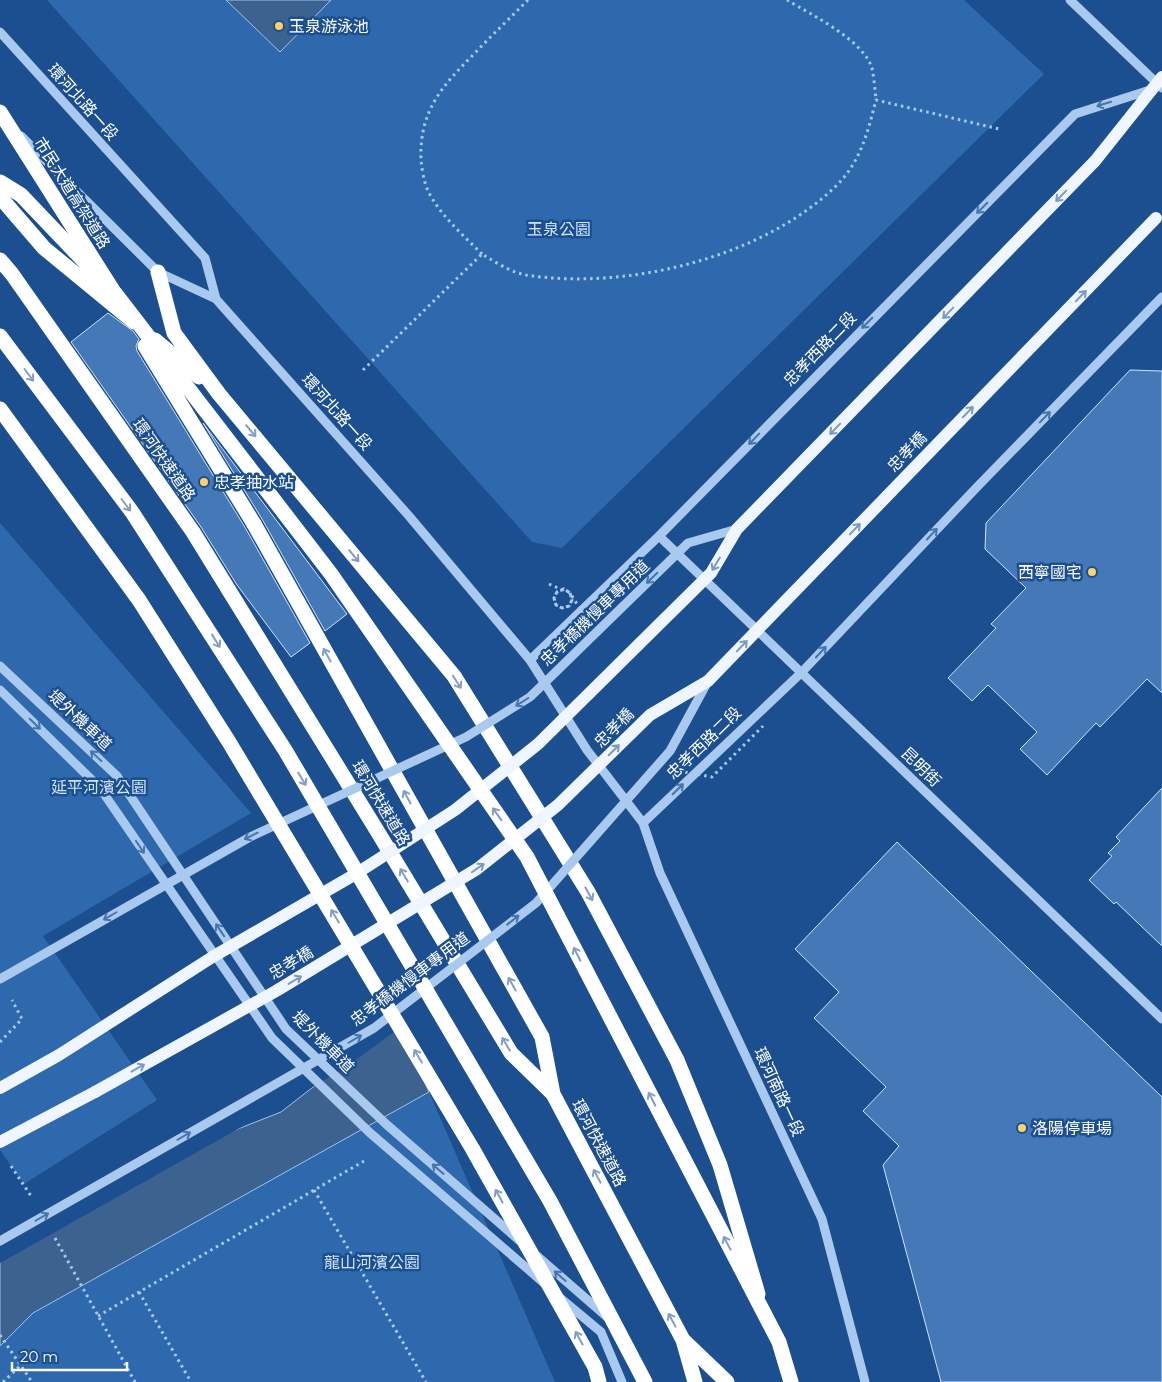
<svg xmlns="http://www.w3.org/2000/svg" width="1162" height="1382" viewBox="0 0 1162 1382" font-family="Montserrat,'Noto Sans TC',sans-serif">
  <style>
    .green { fill: #2e69ad }
    .water { fill: #3c6290; stroke: #9cc4f0 }
    .pier { fill: #1b4f8f }
    .building { fill: #4478b7; stroke: #cfe3fa }
    .lines { fill: none; stroke-linecap: round; stroke-linejoin: round }
    .path { stroke: #a9c9ee; stroke-width: 3; stroke-dasharray: 2.5 4; stroke-linecap: butt }
    .minor { stroke: #a9c9ee; stroke-width: 9 }
    .major { stroke: #f0f6ff; stroke-width: 12 }
    .highway { stroke: #fff; stroke-width: 15 }
    .path-bridge { stroke: #a9c9ee; stroke-width: 3; stroke-dasharray: 2.5 4; stroke-linecap: butt }
    .minor-bridge { stroke: #a9c9ee; stroke-width: 9 }
    .major-bridge { stroke: #f0f6ff; stroke-width: 12 }
    .highway-bridge { stroke: #fff; stroke-width: 15 }
    .oneway { stroke: #4674ac }
    .oneway2 { stroke: #7b9ac1 }
    .oneway3 { stroke: #829ec1 }
    .poi-dot { fill: #ffd166; stroke: #1b4f8f; stroke-width: 2 }
    .labels { text-anchor: middle; dominant-baseline: central; stroke-width: 5; stroke-linejoin: round; paint-order: stroke }
    .poi-label { font-size: 16px; fill: #fff; stroke: #1b4f8f; text-anchor: start }
    .street-label { font-size: 16px; fill: #fff; stroke: #1b4f8f }
    .park-label { font-size: 16px; fill: #cfe3fa; stroke: #1b4f8f }
  </style>
  <rect width="100%" height="100%" fill="#1b4f8f"/>
  <!-- green -->
  <path class="green" d="M 47,0 L 964,0 L 1044,74 L 562,548 L 532,542 Z
    M 0,523 L 251,813 L 43,936 L 157,1100 L 24,1184 L 0,1150 Z
    M 429,1092 L 555,1382 L 0,1382 L 0,1346 L 33,1313 Z"/>
  <!-- water -->
  <path class="water" d="M 226,0 L 331,0 L 280,52 Z
    M 398,1021 L 429,1092 L 33,1313 L 0,1346 L 0,1246 L 169,1156 L 281,1112 Z"/>
  <!-- pier -->
  <path class="pier" d="M 396,1019 L 402,1026 L 345,1068 L 302,1093 Z
    M 254,1120 L 0,1263 L 0,1243 L 168,1154 Z"/>
  <!-- building -->
  <path class="building" d="M 108,313 L 133,331 L 139,339 L 136,346 L 137,351 L 246,529 L 310,643 L 291,657 L 237,585 L 201,527 L 71,342 Z
    M 1130,370 L 1162,371 L 1162,693 L 1147,679 L 1100,727 L 1096,723 L 1047,775 L 1020,749 L 1037,732 L 988,685 L 972,701 L 948,678 L 996,628 L 991,624 L 1026,588 L 985,549 L 986,523 Z
    M 203,423 L 347,614 L 325,631 L 262,519 Z
    M 1162,788 L 1162,946 L 1116,902 L 1114,904 L 1089,880 L 1112,856 L 1108,853 L 1120,841 L 1116,837 Z
    M 897,842 L 1162,1097 L 1162,1382 L 941,1382 L 883,1165 L 899,1146 L 863,1111 L 886,1087 L 814,1018 L 839,992 L 795,949 Z"/>
  <g class="lines">
    <!-- path -->
    <path class="path" d="M 787,0 C 812,15 863,40 872,68 C 874,78 875,90 876,100
      M 482,254 C 463,235 442,217 429,193 C 424,183 422,170 421,160 C 419,110 443,85 476,52 C 493,34 511,17 528,0
      M 363,370 L 482,254 C 495,262 510,272 526,275 C 627,291 764,257 837,185 C 861,161 868,131 876,100 L 999,129
      M 549,584 L 565,591
      M 0,1042 L 22,1019 L 12,1000
      M 11,1166 L 31,1196
      M 314,1190 L 426,1382
      M 55,1238 L 135,1382
      M 139,1292 L 191,1382
      M 98,1316 L 364,1161
      M 0,1335 L 32,1382
      M 3,1382 L 21,1365"/>
    <!-- minor -->
    <path class="minor" d="M 1070,0 L 1162,88
      M 0,32 L 205,258 L 216,299 L 409,516 L 530,660 L 587,750 L 643,823 L 660,873 L 822,1219 L 865,1382
      M 21,136 L 158,272 L 216,299
      M 659,536 L 1162,1019
      M 530,660 L 659,536 L 1075,114 L 1150,90
      M 0,666 L 117,776 L 286,1029 L 386,1124 L 520,1241
      M 0,690 L 100,788 L 272,1038 L 369,1132 L 544,1283
      M 643,823 L 801,673 L 977,487 L 1162,297
      M 537,1256 L 606,1316
      M 559,1297 L 601,1332 L 622,1382"/>
    <!-- major -->
    <path class="major" d="M 1095,161 L 1162,77
      M 0,1088 L 59,1055 L 214,956
      M 0,1142 L 95,1092"/>
    <!-- highway -->
    <path class="highway" d="M 0,182 L 21,195 L 102,280
      M 0,197 L 44,248 L 134,322
      M 0,260 L 12,274 L 193,532 L 376,829 L 511,1053 L 553,1094 L 683,1340 L 695,1382
      M 158,272 L 174,333 L 219,394 L 454,676 L 588,892 L 677,1060 L 720,1165 L 758,1294
      M 155,340 L 199,377
      M 254,524 L 542,1037 L 553,1094
      M 683,1340 L 727,1382"/>
    <!-- path-bridge -->
    <path class="path-bridge" d="M 570,593 L 572,600 L 569,606 L 562,608 L 556,605 L 554,598 L 557,592 L 564,589 L 570,593 L 572,600 L 569,606 L 562,608 L 556,605 L 554,598 L 557,592 L 564,589 L 570,593 L 582,612
      M 685,772 L 712,777 L 763,726"/>
    <!-- minor-bridge -->
    <path class="minor-bridge" d="M 0,979 L 250,837 L 466,737 L 530,697 L 688,543 L 737,529
      M 0,1241 L 374,1028 L 536,903 L 670,751 L 708,681"/>
    <!-- major-bridge -->
    <path class="major-bridge" d="M 214,956 L 354,875 L 455,810 L 538,744 L 711,573 L 737,529 L 1095,161
      M 95,1092 L 276,991 L 477,869 L 558,805 L 650,715 L 708,681 L 1156,218"/>
    <!-- highway-bridge -->
    <path class="highway-bridge" d="M 0,112 L 119,300
      M 115,293 L 331,574 L 527,857 L 779,1342 L 791,1382
      M 0,336 L 132,512 L 285,750 L 550,1201 L 645,1382
      M 145,346 L 254,524
      M 0,409 L 139,600 L 229,742 L 472,1148 L 595,1367 L 599,1382"/>
  </g>
  <!-- one-way arrows -->
  <defs><path id="oneway-shaft" d="M-6 0H5M1.5-3L5.5 0L1.5 3" fill="none" stroke-width="1.6" stroke-linecap="round" stroke-linejoin="round" transform="scale(1.25)"/></defs>
  <g class="oneway">
    <use href="#oneway-shaft" transform="translate(1104 104) rotate(163)"/>
    <use href="#oneway-shaft" transform="translate(982 208) rotate(135)"/>
    <use href="#oneway-shaft" transform="translate(867 323) rotate(135)"/>
    <use href="#oneway-shaft" transform="translate(1045 417) rotate(-46)"/>
    <use href="#oneway-shaft" transform="translate(754 439) rotate(134)"/>
    <use href="#oneway-shaft" transform="translate(932 534) rotate(-47)"/>
    <use href="#oneway-shaft" transform="translate(652 578) rotate(136)"/>
    <use href="#oneway-shaft" transform="translate(821 652) rotate(-47)"/>
    <use href="#oneway-shaft" transform="translate(522 702) rotate(148)"/>
    <use href="#oneway-shaft" transform="translate(35 724) rotate(44)"/>
    <use href="#oneway-shaft" transform="translate(96 756) rotate(-137)"/>
    <use href="#oneway-shaft" transform="translate(678 789) rotate(-44)"/>
    <use href="#oneway-shaft" transform="translate(251 836) rotate(153)"/>
    <use href="#oneway-shaft" transform="translate(140 847) rotate(56)"/>
    <use href="#oneway-shaft" transform="translate(110 916) rotate(150)"/>
    <use href="#oneway-shaft" transform="translate(513 920) rotate(-38)"/>
    <use href="#oneway-shaft" transform="translate(220 930) rotate(-124)"/>
    <use href="#oneway-shaft" transform="translate(355 1039) rotate(-30)"/>
    <use href="#oneway-shaft" transform="translate(184 1136) rotate(-30)"/>
    <use href="#oneway-shaft" transform="translate(438 1169) rotate(-139)"/>
    <use href="#oneway-shaft" transform="translate(42 1217) rotate(-30)"/>
    <use href="#oneway-shaft" transform="translate(560 1276) rotate(-139)"/>
  </g>
  <g class="oneway2">
    <use href="#oneway-shaft" transform="translate(1061 196) rotate(134)"/>
    <use href="#oneway-shaft" transform="translate(1081 296) rotate(-46)"/>
    <use href="#oneway-shaft" transform="translate(948 313) rotate(134)"/>
    <use href="#oneway-shaft" transform="translate(968 412) rotate(-46)"/>
    <use href="#oneway-shaft" transform="translate(835 429) rotate(134)"/>
    <use href="#oneway-shaft" transform="translate(855 529) rotate(-46)"/>
    <use href="#oneway-shaft" transform="translate(716 564) rotate(121)"/>
    <use href="#oneway-shaft" transform="translate(742 646) rotate(-46)"/>
    <use href="#oneway-shaft" transform="translate(614 750) rotate(-45)"/>
    <use href="#oneway-shaft" transform="translate(478 868) rotate(-35)"/>
    <use href="#oneway-shaft" transform="translate(295 980) rotate(-31)"/>
    <use href="#oneway-shaft" transform="translate(138 1068) rotate(-29)"/>
  </g>
  <g class="oneway3">
    <use href="#oneway-shaft" transform="translate(29 375) rotate(53)"/>
    <use href="#oneway-shaft" transform="translate(251 431) rotate(50)"/>
    <use href="#oneway-shaft" transform="translate(126 505) rotate(53)"/>
    <use href="#oneway-shaft" transform="translate(354 556) rotate(50)"/>
    <use href="#oneway-shaft" transform="translate(216 641) rotate(58)"/>
    <use href="#oneway-shaft" transform="translate(327 655) rotate(-119)"/>
    <use href="#oneway-shaft" transform="translate(457 682) rotate(57)"/>
    <use href="#oneway-shaft" transform="translate(302 779) rotate(59)"/>
    <use href="#oneway-shaft" transform="translate(407 797) rotate(-119)"/>
    <use href="#oneway-shaft" transform="translate(497 814) rotate(-125)"/>
    <use href="#oneway-shaft" transform="translate(404 875) rotate(-121)"/>
    <use href="#oneway-shaft" transform="translate(589 894) rotate(61)"/>
    <use href="#oneway-shaft" transform="translate(335 916) rotate(-121)"/>
    <use href="#oneway-shaft" transform="translate(577 954) rotate(-117)"/>
    <use href="#oneway-shaft" transform="translate(512 984) rotate(-119)"/>
    <use href="#oneway-shaft" transform="translate(506 1044) rotate(-121)"/>
    <use href="#oneway-shaft" transform="translate(418 1056) rotate(-121)"/>
    <use href="#oneway-shaft" transform="translate(652 1099) rotate(-117)"/>
    <use href="#oneway-shaft" transform="translate(597 1176) rotate(-118)"/>
    <use href="#oneway-shaft" transform="translate(499 1196) rotate(-119)"/>
    <use href="#oneway-shaft" transform="translate(727 1243) rotate(-118)"/>
    <use href="#oneway-shaft" transform="translate(672 1320) rotate(-118)"/>
    <use href="#oneway-shaft" transform="translate(579 1338) rotate(-119)"/>
  </g>
  <!-- markers -->
  <g class="poi-dot">
    <circle cx="279" cy="26" r="5"/>
    <circle cx="204" cy="482" r="5"/>
    <circle cx="1092" cy="572" r="5"/>
    <circle cx="1022" cy="1128" r="5"/>
  </g>
  <g class="labels">
    <!-- poi labels -->
    <g class="poi-label">
      <text x="289" y="26">玉泉游泳池</text>
      <text x="214" y="482">忠孝抽水站</text>
      <text x="1082" y="572" text-anchor="end">西寧國宅</text>
      <text x="1032" y="1128">洛陽停車場</text>
    </g>
    <!-- street labels -->
    <g class="street-label">
      <text transform="translate(83 102) rotate(48)">環河北路一段</text>
      <text transform="translate(72 193) rotate(58)">市民大道高架道路</text>
      <text transform="translate(820 349) rotate(-46)">忠孝西路二段</text>
      <text transform="translate(337 412) rotate(48)">環河北路一段</text>
      <text transform="translate(907 452) rotate(-46)">忠孝橋</text>
      <text transform="translate(164 460) rotate(55)">環河快速道路</text>
      <text transform="translate(595 613) rotate(-44)">忠孝橋機慢車專用道</text>
      <text transform="translate(80 720) rotate(43)">堤外機車道</text>
      <text transform="translate(614 728) rotate(-45)">忠孝橋</text>
      <text transform="translate(704 743) rotate(-44)">忠孝西路二段</text>
      <text transform="translate(921 767) rotate(44)">昆明街</text>
      <text transform="translate(381 803) rotate(59)">環河快速道路</text>
      <text transform="translate(291 963) rotate(-31)">忠孝橋</text>
      <text transform="translate(410 979) rotate(-37)">忠孝橋機慢車專用道</text>
      <text transform="translate(323 1042) rotate(45)">堤外機車道</text>
      <text transform="translate(779 1092) rotate(65)">環河南路一段</text>
      <text transform="translate(599 1143) rotate(62)">環河快速道路</text>
    </g>
    <!-- park labels -->
    <g class="park-label">
      <text x="559" y="229">玉泉公園</text>
      <text x="99" y="787">延平河濱公園</text>
      <text x="372" y="1262">龍山河濱公園</text>
    </g>
  </g>
  <!-- scale -->
  <path d="M12 1362v8h115v-8" fill="none" stroke="#ffffff" stroke-width="2.5"/>
  <text x="20" y="1362" font-size="15" fill="#ffffff" stroke="#1b4f8f" stroke-width="4" paint-order="stroke">20 m</text>
</svg>
